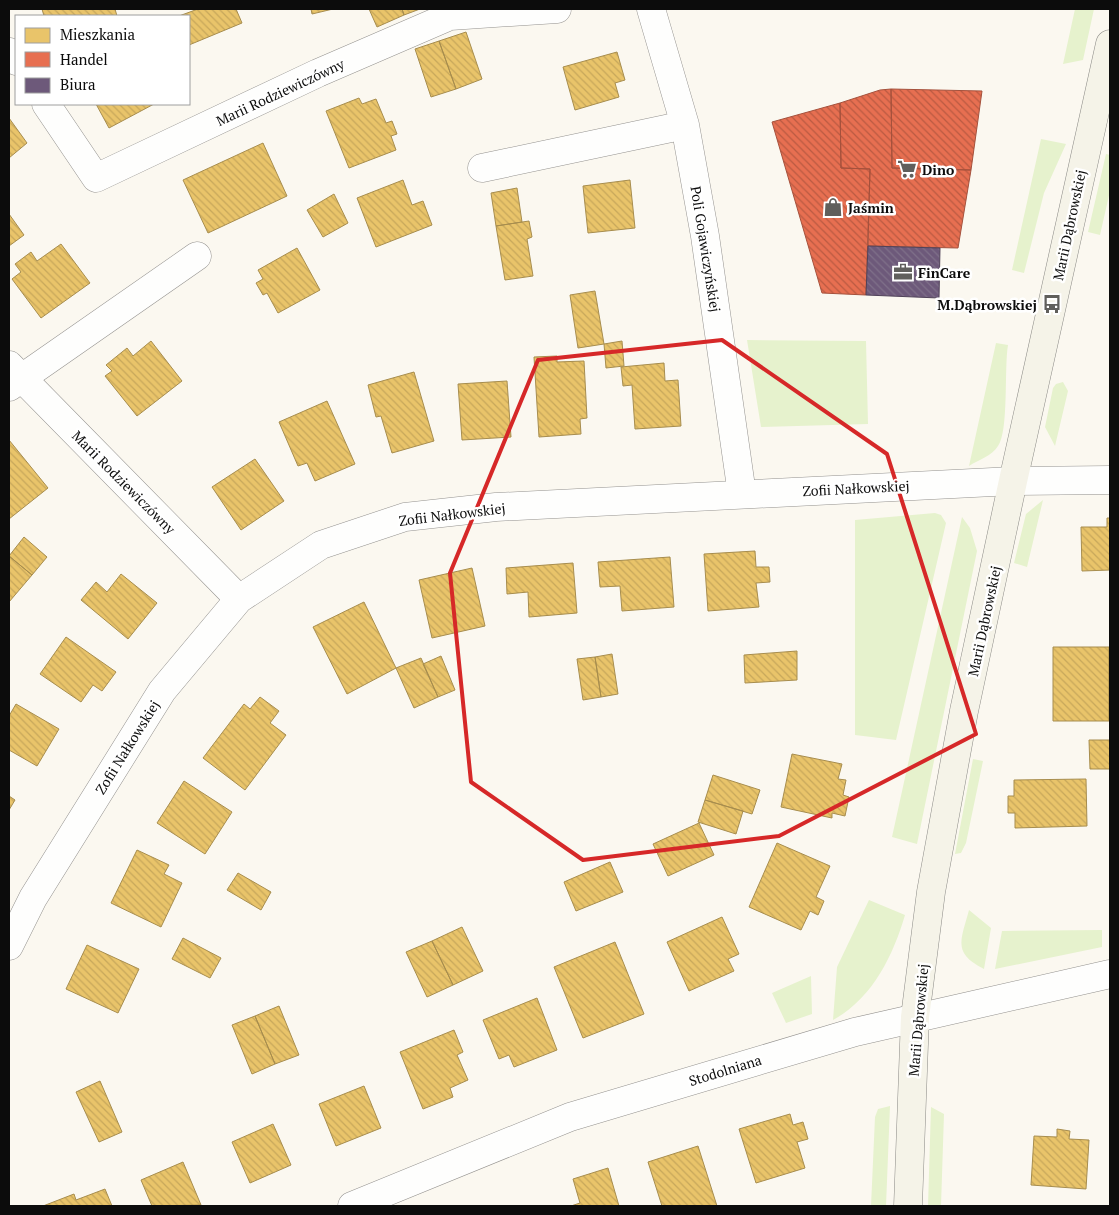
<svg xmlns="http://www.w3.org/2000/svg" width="1119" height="1215" viewBox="0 0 1119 1215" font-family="'PT Serif',serif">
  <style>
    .grass { fill: #e6f2cd }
    .homes { fill: url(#homes-back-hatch); stroke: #a78d4e }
    .shops { fill: url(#shops-back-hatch); stroke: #a5513c }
    .offices { fill: url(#offices-back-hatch); stroke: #504259 }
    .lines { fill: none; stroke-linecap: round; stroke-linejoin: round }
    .street-casing { stroke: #94928f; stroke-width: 29 }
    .secondary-casing { stroke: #8a8985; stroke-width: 29 }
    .street { stroke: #fefefd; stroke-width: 28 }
    .secondary { stroke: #f5f3e8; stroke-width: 28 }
    .marked { fill: none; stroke: #d62828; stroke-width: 4; stroke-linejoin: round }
    .labels { text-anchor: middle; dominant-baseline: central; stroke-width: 5; stroke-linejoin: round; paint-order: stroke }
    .street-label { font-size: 14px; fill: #0c0c0c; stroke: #fff }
    .poi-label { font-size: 14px; font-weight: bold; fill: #0c0c0c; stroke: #fff; text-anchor: start }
  </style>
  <defs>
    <pattern id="homes-back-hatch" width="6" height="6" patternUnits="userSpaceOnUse" patternTransform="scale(1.25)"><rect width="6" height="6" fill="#e9c46a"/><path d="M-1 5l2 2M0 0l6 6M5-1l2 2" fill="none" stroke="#c7a75b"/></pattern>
    <pattern id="shops-back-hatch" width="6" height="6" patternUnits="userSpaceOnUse" patternTransform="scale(1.25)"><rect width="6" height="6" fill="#e76f51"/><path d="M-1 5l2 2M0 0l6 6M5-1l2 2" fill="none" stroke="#ba5a42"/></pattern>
    <pattern id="offices-back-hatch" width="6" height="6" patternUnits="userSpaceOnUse" patternTransform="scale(1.25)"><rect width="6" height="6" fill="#6d597a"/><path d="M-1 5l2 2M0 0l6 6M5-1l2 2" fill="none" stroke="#7f7089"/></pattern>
  </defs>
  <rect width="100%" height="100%" fill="#fbf8f0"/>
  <!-- grass -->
  <path class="grass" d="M 1075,9 L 1094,9 L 1083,60 L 1063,64 Z
    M 1041,139 L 1066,144 L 1044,193 L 1024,273 L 1012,270 Z
    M 1106,154 L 1110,155 L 1110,191 L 1100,235 L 1088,232 Z
    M 747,340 L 866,341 L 868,424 L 761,427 Z
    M 996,343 L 1008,345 C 1004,368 1009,431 998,446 C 992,456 978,460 969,466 Z
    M 1063,382 L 1068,391 L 1055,446 L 1045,427 L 1053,388 L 1056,384 Z
    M 1043,500 L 1027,567 L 1014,563 L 1026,514 Z
    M 935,513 L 941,515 L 946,523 L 896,740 L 855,735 L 855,520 Z
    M 962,517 L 970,528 L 977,551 L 917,844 L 892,837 Z
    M 973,759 L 983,761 L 966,843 L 961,853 L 955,854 Z
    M 869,900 L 905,915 C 893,956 872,999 833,1020 L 837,967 Z
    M 969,910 L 991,928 L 984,969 C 952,953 961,940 969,910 Z
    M 1102,930 L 1102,947 L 995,969 L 1002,931 Z
    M 811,976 L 812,1014 L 786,1023 L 772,993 Z
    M 890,1106 L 886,1206 L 871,1206 L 875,1117 L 878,1109 Z
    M 931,1107 L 944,1114 L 941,1206 L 928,1206 Z"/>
  <!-- homes -->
  <path class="homes" d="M 42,9 L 115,9 L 117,16 L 44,16 Z
    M 198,9 L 236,9 L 242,23 L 189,45 L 189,16 L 179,16 Z
    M 311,9 L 333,9 L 312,14 Z
    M 369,9 L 402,9 L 404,15 L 377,27 Z
    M 402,9 L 420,9 L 404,15 Z
    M 466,32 L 482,79 L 456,89 L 439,41 Z
    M 439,41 L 456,89 L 431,97 L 415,49 Z
    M 617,52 L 625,80 L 615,83 L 619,97 L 575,110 L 563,67 Z
    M 359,98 L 362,104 L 376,99 L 386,123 L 392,121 L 397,134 L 391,136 L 396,150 L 349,168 L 326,111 Z
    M 96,104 L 154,104 L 109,128 Z
    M 9,118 L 27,143 L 9,158 Z
    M 263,143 L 287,196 L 208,233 L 183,180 Z
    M 403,180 L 412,205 L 423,201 L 432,225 L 376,247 L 357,198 Z
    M 630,180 L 635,228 L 588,233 L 583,186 Z
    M 517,188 L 522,222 L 496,226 L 491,193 Z
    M 334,194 L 348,223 L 323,237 L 307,210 Z
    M 9,214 L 24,235 L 9,246 Z
    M 529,221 L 532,237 L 527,239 L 533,276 L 505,280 L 496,226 Z
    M 61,244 L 90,283 L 41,318 L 12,279 L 21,272 L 15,264 L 31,252 L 37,261 Z
    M 297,248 L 320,290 L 278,313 L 267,293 L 263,295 L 256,283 L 263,279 L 258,270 Z
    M 595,291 L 604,344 L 578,348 L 570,295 Z
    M 151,341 L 182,381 L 137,416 L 105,376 L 112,371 L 106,365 L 127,348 L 133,356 Z
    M 622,341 L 624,366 L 606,368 L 604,344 Z
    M 557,356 L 557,362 L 584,361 L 587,418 L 580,419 L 581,434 L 539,437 L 534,357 Z
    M 664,363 L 665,381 L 678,380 L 681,426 L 635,429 L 632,385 L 623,386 L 621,367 Z
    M 414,372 L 434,441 L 392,453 L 381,416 L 376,417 L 368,385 Z
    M 507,381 L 511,437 L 462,440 L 458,384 Z
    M 327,401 L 355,464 L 315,481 L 307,463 L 298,466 L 279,422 Z
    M 9,440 L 48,488 L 9,519 Z
    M 255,459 L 284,501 L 241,530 L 212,487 Z
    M 1107,518 L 1110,518 L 1110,570 L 1082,571 L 1081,527 L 1107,527 Z
    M 24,537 L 47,557 L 32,575 L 9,556 Z
    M 755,551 L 756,567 L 769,567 L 770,582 L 756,583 L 759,607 L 708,611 L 704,554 Z
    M 9,556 L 32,575 L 9,602 Z
    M 670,557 L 674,607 L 622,611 L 620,586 L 600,587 L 598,562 Z
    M 573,563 L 577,613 L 529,617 L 528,592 L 507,594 L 506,568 Z
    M 472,568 L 485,626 L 432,638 L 419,580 Z
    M 121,574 L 157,603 L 128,639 L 81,600 L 96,582 L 107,592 Z
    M 364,602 L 396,668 L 347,694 L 313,627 Z
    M 66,637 L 116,672 L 102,691 L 93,685 L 81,702 L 40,674 Z
    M 1053,647 L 1109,647 L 1109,721 L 1053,721 Z
    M 797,651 L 797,680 L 745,683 L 744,655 Z
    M 612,654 L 618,694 L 601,697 L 595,657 Z
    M 441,656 L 455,690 L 438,697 L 423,664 Z
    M 595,657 L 601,697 L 583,700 L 577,659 Z
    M 421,658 L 438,697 L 414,708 L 396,668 Z
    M 260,697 L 279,711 L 270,723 L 286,735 L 245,790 L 203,758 L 244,704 L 250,709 Z
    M 16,704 L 59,729 L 37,766 L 9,750 L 9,716 Z
    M 1089,740 L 1110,740 L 1110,769 L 1090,769 Z
    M 792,754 L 842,764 L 838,779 L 846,780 L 843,795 L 849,797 L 845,816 L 832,813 L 832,818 L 781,807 Z
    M 713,775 L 760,790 L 752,814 L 705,800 Z
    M 1086,779 L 1087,826 L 1015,828 L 1015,813 L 1008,813 L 1008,796 L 1014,796 L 1014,780 Z
    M 184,781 L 232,812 L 205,854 L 157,823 Z
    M 9,796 L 15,800 L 9,810 Z
    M 705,800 L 743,811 L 736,834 L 698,822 Z
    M 699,823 L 714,855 L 668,876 L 653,844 Z
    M 777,843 L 830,866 L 816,897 L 824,901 L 818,915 L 810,911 L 801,930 L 749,907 Z
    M 137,850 L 169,865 L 164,874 L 182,883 L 161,927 L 111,903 Z
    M 610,862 L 623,892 L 576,911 L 564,882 Z
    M 238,873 L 271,892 L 261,910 L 227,890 Z
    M 722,917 L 739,954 L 728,959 L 734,971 L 689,991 L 667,942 Z
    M 462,927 L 483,971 L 453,985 L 432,941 Z
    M 183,938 L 221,958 L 210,978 L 172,959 Z
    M 432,941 L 453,985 L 427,997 L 406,952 Z
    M 615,942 L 644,1014 L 583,1038 L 554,967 Z
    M 87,945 L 139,969 L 118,1013 L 66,989 Z
    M 537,998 L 557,1050 L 514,1067 L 509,1055 L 499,1059 L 483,1020 Z
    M 279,1006 L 299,1055 L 275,1064 L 255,1016 Z
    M 255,1016 L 275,1064 L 252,1074 L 232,1025 Z
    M 454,1030 L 463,1052 L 457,1055 L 468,1080 L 450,1088 L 453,1097 L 423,1109 L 400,1052 Z
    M 100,1081 L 122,1132 L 99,1142 L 76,1092 Z
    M 364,1086 L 381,1128 L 336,1146 L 319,1104 Z
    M 790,1114 L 793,1125 L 803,1122 L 808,1139 L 797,1142 L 805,1168 L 756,1183 L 739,1129 Z
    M 273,1124 L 291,1165 L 250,1183 L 232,1142 Z
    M 1057,1129 L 1070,1131 L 1069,1139 L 1089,1140 L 1086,1189 L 1031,1185 L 1034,1136 L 1057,1137 Z
    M 698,1146 L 717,1206 L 662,1206 L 648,1162 Z
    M 183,1162 L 201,1205 L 152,1206 L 141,1180 Z
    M 608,1168 L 619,1206 L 571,1206 L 580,1203 L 573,1179 Z
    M 105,1189 L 112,1206 L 43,1206 L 74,1194 L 76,1200 Z"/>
  <!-- shops -->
  <path class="shops" d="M 891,89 L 892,168 L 971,170 L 958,248 L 868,246 L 870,169 L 841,168 L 840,103 L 880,90 Z
    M 891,89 L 982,91 L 971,170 L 892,168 Z
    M 840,103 L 841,168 L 870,169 L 866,295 L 822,293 L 772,122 Z"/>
  <!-- offices -->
  <path class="offices" d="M 868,246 L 940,248 L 939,298 L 866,295 Z"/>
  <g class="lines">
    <!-- street casing -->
    <g class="street-casing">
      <path id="street" d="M 651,9 L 685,125 L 705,236 L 742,494
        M 9,52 L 16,61
        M 46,104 L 96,178 L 318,73 L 450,16 L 557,9
        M 482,168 L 685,125
        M 9,365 L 239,599
        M 9,387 L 197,256
        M 9,946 L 33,898 L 162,691 L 239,599 L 321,545 L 405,517 L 496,507 L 1013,481 L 1110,480
        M 352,1206 L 570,1117 L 855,1032 L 1110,974"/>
    </g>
    <!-- secondary casing -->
    <g class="secondary-casing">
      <path id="secondary" d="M 908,1206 L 915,1017 L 931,892 L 964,711 L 1013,481 L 1110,44"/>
    </g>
    <!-- street -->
    <use href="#street" class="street"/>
    <!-- secondary -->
    <use href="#secondary" class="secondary"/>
  </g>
  <!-- marked area -->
  <path class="marked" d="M 722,340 L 887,454 L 976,734 L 779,836 L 583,860 L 471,782 L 450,573 L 538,360 Z"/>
  <!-- icons -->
  <defs>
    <g id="supermarket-bare" transform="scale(1.5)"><path d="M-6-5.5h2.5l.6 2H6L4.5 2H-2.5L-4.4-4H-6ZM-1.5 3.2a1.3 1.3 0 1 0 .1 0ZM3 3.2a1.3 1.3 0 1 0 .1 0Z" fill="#605f5c" stroke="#fff" stroke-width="2.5" paint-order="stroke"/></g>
    <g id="shop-bare" transform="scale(1.5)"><path d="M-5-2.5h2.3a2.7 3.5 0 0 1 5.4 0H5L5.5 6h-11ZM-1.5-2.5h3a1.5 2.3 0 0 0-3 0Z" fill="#605f5c" stroke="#fff" stroke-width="2.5" paint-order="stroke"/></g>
    <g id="office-bare" transform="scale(1.5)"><path d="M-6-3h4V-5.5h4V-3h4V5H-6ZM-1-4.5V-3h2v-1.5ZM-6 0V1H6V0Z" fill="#605f5c" stroke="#fff" stroke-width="2.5" paint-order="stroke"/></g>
    <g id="bus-bare" transform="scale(1.5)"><path d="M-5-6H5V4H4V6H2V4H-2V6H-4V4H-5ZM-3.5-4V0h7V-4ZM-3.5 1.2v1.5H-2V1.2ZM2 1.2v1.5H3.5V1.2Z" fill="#605f5c" stroke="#fff" stroke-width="2.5" paint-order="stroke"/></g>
  </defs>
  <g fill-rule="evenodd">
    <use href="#supermarket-bare" x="907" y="169"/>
    <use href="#shop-bare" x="833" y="207"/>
    <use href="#office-bare" x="903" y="272"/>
    <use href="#bus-bare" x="1052" y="304"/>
  </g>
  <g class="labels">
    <!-- street labels -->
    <g class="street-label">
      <text transform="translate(280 92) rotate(-25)">Marii Rodziewiczówny</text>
      <text transform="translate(1069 225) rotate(-78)">Marii Dąbrowskiej</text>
      <text transform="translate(706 249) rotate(81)">Poli Gojawiczyńskiej</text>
      <text transform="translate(124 482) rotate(45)">Marii Rodziewiczówny</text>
      <text transform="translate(856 488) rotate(-3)">Zofii Nałkowskiej</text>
      <text transform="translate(452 514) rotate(-7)">Zofii Nałkowskiej</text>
      <text transform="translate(984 621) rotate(-78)">Marii Dąbrowskiej</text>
      <text transform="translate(127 747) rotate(-58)">Zofii Nałkowskiej</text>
      <text transform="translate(918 1020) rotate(-85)">Marii Dąbrowskiej</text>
      <text transform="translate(725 1070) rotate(-17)">Stodolniana</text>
    </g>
    <!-- poi labels -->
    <g class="poi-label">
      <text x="922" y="169">Dino</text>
      <text x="848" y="207">Jaśmin</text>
      <text x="918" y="272">FinCare</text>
      <text x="1037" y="304" text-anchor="end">M.Dąbrowskiej</text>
    </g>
  </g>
  <!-- border -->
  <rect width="1119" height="1215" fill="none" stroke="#0c0c0c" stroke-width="20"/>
  <!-- legend -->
  <rect x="15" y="15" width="175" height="90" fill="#ffffff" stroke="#9e9e9e"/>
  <rect x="25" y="28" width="25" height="15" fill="#e9c46a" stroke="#9e9e9e"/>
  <text x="60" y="40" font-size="15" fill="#0c0c0c">Mieszkania</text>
  <rect x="25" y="52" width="25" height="15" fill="#e76f51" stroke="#9e9e9e"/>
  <text x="60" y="65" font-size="15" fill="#0c0c0c">Handel</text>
  <rect x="25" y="78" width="25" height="15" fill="#6d597a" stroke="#9e9e9e"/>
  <text x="60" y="90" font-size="15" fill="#0c0c0c">Biura</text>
</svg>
